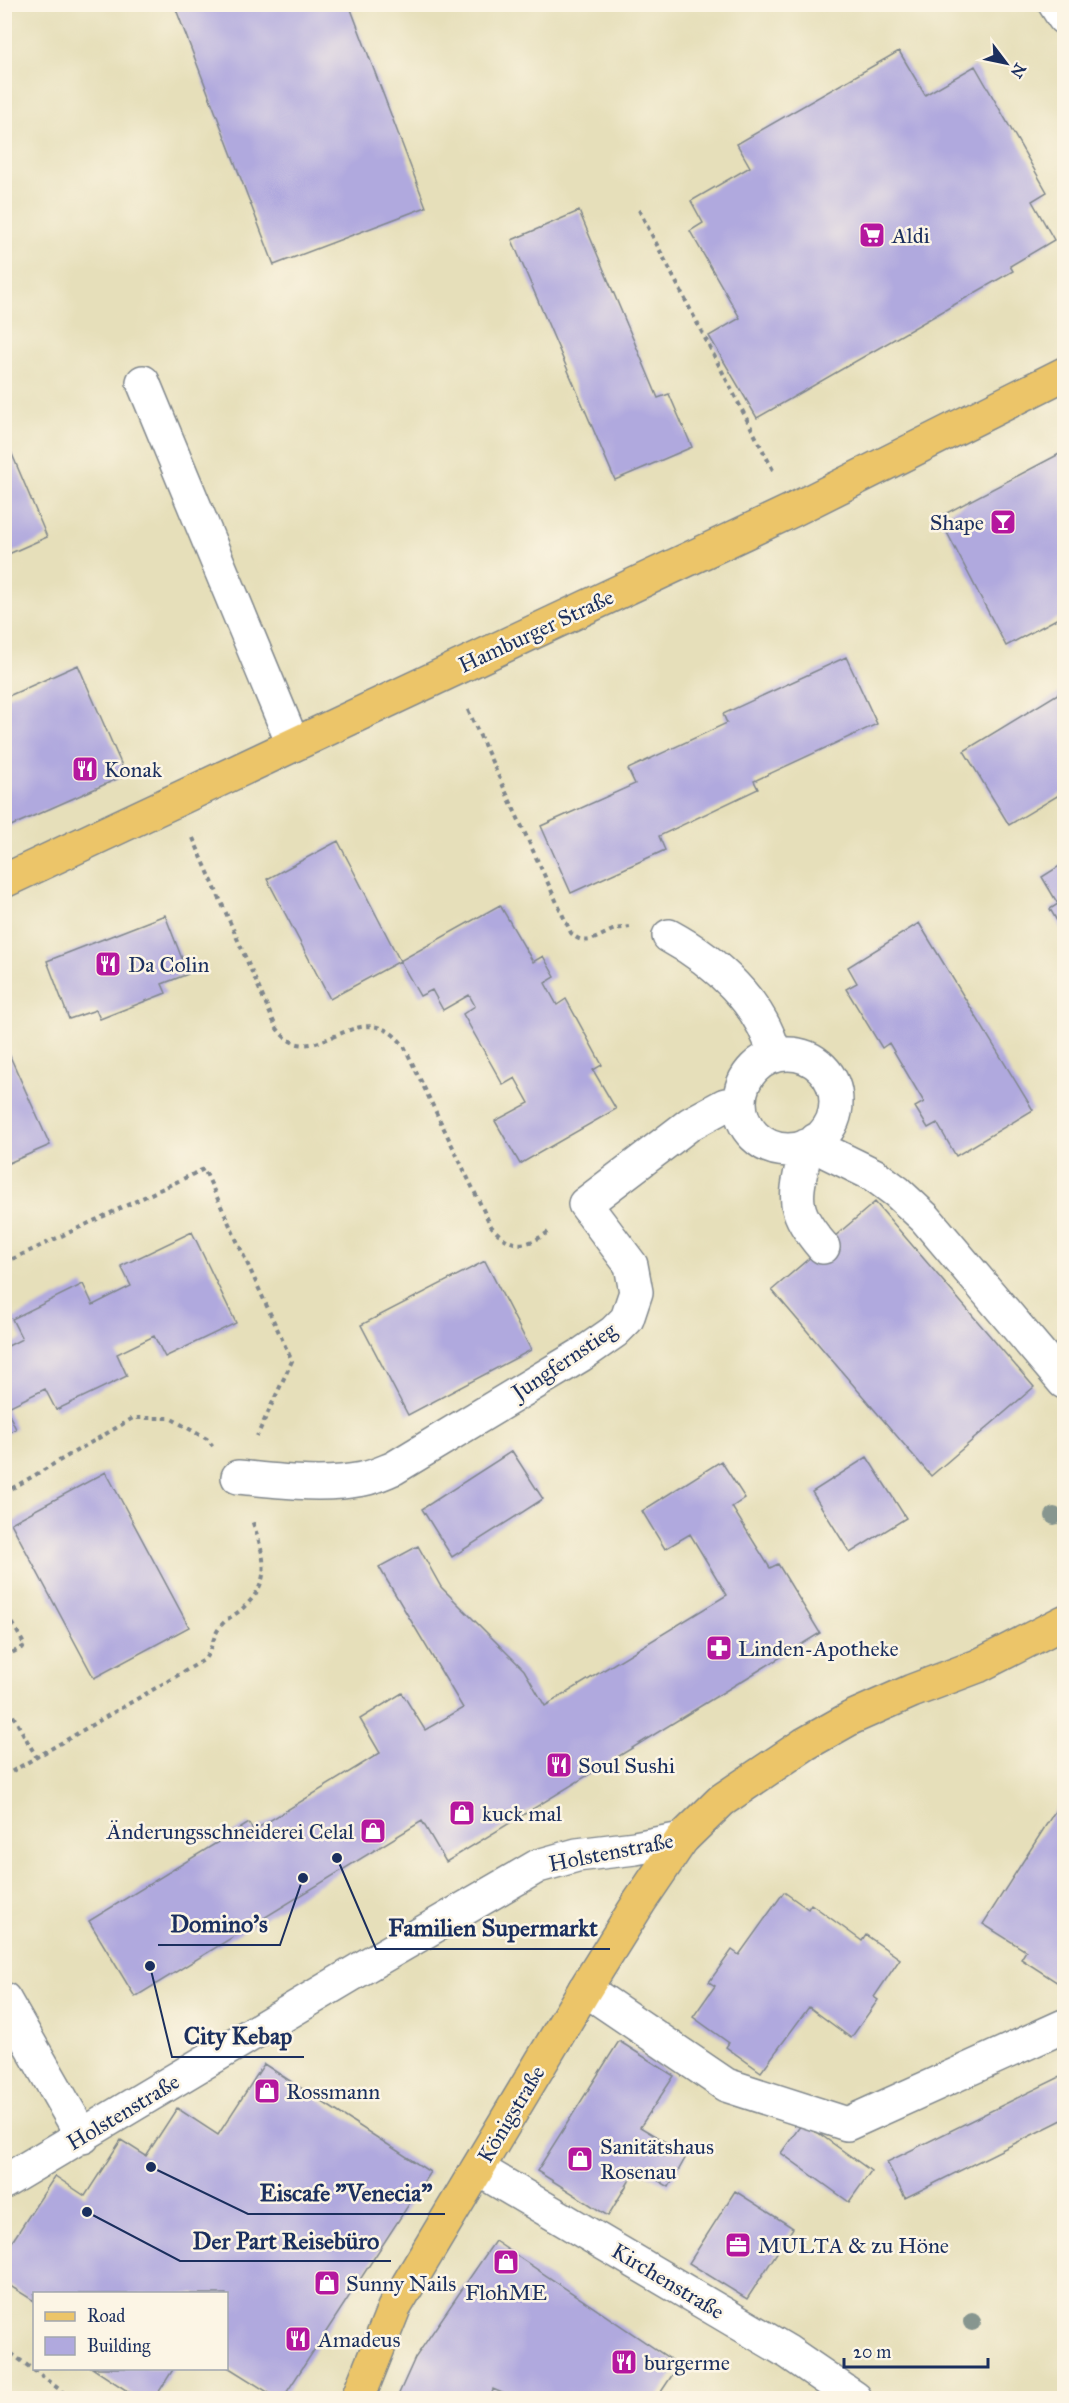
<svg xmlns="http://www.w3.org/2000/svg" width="1069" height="2403" viewBox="0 0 1069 2403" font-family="'IM FELL Great Primer',serif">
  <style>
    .building { fill: #b0a9de }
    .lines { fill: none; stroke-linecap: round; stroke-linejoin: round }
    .minor-casing { stroke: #80878c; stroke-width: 36 }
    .major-casing { stroke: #80878c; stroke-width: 36 }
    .path { stroke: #80878c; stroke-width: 4; stroke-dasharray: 4.5 4.5; stroke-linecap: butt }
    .minor { stroke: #fff; stroke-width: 33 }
    .major { stroke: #ecc569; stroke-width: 33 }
    .tree { fill: #87968f }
    .labels { text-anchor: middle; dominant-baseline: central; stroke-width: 5; stroke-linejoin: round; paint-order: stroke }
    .poi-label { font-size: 22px; fill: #1b2f5e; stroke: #fcf5e5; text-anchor: start }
    .street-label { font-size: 22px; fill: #1b2f5e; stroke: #fcf5e5 }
    .leader { fill: none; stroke: #1b2f5e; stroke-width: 2 }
    .callout-dot { fill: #1b2f5e; stroke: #fcf5e5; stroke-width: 2 }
    .callout-label { font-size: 24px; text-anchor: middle; font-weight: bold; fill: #1b2f5e; stroke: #fcf5e5; stroke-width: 5; stroke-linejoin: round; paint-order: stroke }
  </style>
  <rect width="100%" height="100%" fill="#fcf5e5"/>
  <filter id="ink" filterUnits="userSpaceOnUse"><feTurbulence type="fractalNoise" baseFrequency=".0167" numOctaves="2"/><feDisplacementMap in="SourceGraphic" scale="12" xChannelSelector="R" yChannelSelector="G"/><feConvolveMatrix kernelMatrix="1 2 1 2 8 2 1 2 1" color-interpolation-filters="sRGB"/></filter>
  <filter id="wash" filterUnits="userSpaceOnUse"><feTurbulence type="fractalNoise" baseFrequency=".008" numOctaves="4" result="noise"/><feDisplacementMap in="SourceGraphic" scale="24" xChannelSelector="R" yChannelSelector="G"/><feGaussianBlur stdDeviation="1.35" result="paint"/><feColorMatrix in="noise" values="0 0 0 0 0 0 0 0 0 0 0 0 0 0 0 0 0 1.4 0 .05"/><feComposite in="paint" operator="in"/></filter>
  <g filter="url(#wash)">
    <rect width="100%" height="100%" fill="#e6dfba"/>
    <g id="blocks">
      <!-- building -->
      <path class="building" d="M 174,4 L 349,4 L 426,207 L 274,265 Z
        M 899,51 L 925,95 L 975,66 L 1047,192 L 1032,201 L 1054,240 L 1010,266 L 1013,271 L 757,418 L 709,336 L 740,318 L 690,231 L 703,223 L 691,201 L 750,167 L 737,144 Z
        M 579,211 L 658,398 L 669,394 L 692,447 L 615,480 L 512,240 Z
        M 9,447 L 47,537 L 4,556 L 4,449 Z
        M 1063,452 L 1064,615 L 1006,646 L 939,517 Z
        M 846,657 L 877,724 L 754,781 L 758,789 L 659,836 L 665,850 L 571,893 L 541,826 L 635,784 L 628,769 L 727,723 L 723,714 Z
        M 78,665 L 126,775 L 4,829 L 4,698 Z
        M 1064,690 L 1064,792 L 1009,825 L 964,751 Z
        M 338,841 L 400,961 L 500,905 L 533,962 L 543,956 L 555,977 L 545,983 L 557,1005 L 566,999 L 602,1065 L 593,1070 L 616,1109 L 520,1164 L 495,1121 L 529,1103 L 515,1078 L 503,1085 L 476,1037 L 463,1014 L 475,1006 L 469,995 L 443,1010 L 432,990 L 420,996 L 400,961 L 330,999 L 267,879 Z
        M 1064,863 L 1064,933 L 1050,909 L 1058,904 L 1042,877 Z
        M 165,915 L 188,974 L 162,984 L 166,993 L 100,1019 L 96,1010 L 69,1019 L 47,961 Z
        M 919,923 L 1033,1110 L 956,1156 L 937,1123 L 928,1128 L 915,1107 L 924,1102 L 889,1043 L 882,1048 L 846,989 L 857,983 L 848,967 Z
        M 4,1043 L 50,1145 L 4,1165 Z
        M 875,1202 L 1034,1387 L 931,1476 L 772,1290 Z
        M 192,1232 L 236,1323 L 165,1357 L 154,1336 L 117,1354 L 127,1376 L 56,1410 L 45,1389 L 6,1408 L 16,1429 L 4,1435 L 4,1348 L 22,1339 L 12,1319 L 83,1284 L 93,1305 L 131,1286 L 121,1266 Z
        M 485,1261 L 531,1350 L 408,1415 L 361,1325 Z
        M 512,1451 L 543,1499 L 452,1557 L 422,1509 Z
        M 867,1457 L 906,1518 L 850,1553 L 812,1492 Z
        M 721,1461 L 745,1498 L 732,1507 L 770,1568 L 778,1564 L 820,1633 L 446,1862 L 422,1821 L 135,1997 L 89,1921 L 249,1823 L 253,1831 L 380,1753 L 360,1719 L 402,1693 L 425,1730 L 463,1708 L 379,1567 L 418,1546 L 441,1587 L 524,1670 L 545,1706 L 727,1595 L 690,1534 L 665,1549 L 642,1511 Z
        M 106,1472 L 189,1627 L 94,1678 L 11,1523 Z
        M 1064,1797 L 1064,1972 L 1058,1983 L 1021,1959 L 1026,1951 L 983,1924 Z
        M 784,1892 L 808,1909 L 811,1904 L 862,1941 L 866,1935 L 900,1959 L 874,1997 L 878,2000 L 851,2038 L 809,2007 L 761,2072 L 726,2047 L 729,2043 L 693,2017 L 715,1986 L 709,1982 L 732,1950 L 739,1955 Z
        M 619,2041 L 674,2076 L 640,2127 L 687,2155 L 669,2187 L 637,2168 L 608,2216 L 537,2171 Z
        M 264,2064 L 430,2172 L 283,2398 L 277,2398 L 226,2366 L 226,2294 L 34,2294 L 34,2301 L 4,2282 L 4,2254 L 55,2176 L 85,2196 L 121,2140 L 146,2156 L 177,2108 L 218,2135 Z
        M 1064,2075 L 1064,2119 L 905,2198 L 887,2162 Z
        M 803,2122 L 871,2171 L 849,2202 L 781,2153 Z
        M 735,2191 L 793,2228 L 747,2299 L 689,2263 Z
        M 495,2241 L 679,2365 L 657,2398 L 514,2398 L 493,2389 L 491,2398 L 397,2398 L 415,2358 Z
        M 92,2368 L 174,2368 L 155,2398 L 138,2398 Z"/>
    </g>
  </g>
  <g filter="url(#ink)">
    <use href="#blocks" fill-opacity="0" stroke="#80878c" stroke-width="1.5"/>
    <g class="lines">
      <!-- minor casing -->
      <g class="minor-casing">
        <path id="minor" d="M 1055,4 L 1064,18
          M 143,382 L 293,744
          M 669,936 C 715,961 762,1003 775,1056
          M740 1102a48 48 0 1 1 96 0a48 48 0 1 1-96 0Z
          M 816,1140 L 829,1153 L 874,1175 L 897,1192 L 925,1218 L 1064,1382
          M 806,1146 C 797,1195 787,1206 823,1247
          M 238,1477 C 279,1481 322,1487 363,1479 C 374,1477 384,1472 394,1468 L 581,1355 L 614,1332 L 627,1319 L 636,1292 L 631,1265 L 585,1204 L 690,1124 L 725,1105 L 740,1103
          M 585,1989 L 726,2085 L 847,2124 L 1064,2026
          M 4,1999 L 83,2137
          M 478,2169 L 788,2352 L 855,2398
          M 4,2182 L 369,1964 L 538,1866 L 577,1855 L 635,1848 L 682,1839"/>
      </g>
      <!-- major casing -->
      <g class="major-casing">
        <path id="major" d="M 4,881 L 793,510 L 1064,374
          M 358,2398 L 394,2308 L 585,1989 L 640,1901 L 682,1839 L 722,1800 L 805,1744 L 851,1718 L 912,1691 L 978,1666 L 1064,1622"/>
      </g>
      <!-- path -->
      <path class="path" d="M 639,210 L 775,474
        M 468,710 L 571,933 C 586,949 599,935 615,929 C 620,928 625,928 630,927
        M 193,838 L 276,1027 C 313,1081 359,988 404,1046 L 491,1226 C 511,1250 527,1248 551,1230
        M 4,1263 L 204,1169 L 292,1361 L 257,1436
        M 4,1493 L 133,1418 L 170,1418 L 207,1439 L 213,1446
        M 4,1607 L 25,1646 L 4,1657
        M 4,1700 L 37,1758
        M 4,1776 L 204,1660 C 213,1649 212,1637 220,1627 C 226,1618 238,1614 245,1606 C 274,1579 263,1553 252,1520
        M 4,2348 L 71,2398"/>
      <!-- minor -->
      <use href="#minor" class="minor"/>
      <!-- major -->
      <use href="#major" class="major"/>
    </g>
    <!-- trees -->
    <g class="tree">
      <circle cx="1054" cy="1516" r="9"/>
      <circle cx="972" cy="2322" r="9"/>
    </g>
  </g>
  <!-- icons -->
  <defs>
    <g id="supermarket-square" transform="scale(1.35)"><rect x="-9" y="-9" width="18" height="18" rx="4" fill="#b5179e" stroke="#fcf5e5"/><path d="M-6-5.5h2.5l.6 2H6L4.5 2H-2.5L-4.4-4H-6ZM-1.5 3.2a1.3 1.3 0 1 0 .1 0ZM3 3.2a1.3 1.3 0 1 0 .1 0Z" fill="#fff"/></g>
    <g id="bar-square" transform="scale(1.35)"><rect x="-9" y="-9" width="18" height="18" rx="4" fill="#b5179e" stroke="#fcf5e5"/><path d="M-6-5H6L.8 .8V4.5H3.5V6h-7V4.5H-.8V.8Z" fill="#fff"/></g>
    <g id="restaurant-square" transform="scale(1.35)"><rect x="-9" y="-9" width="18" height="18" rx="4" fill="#b5179e" stroke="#fcf5e5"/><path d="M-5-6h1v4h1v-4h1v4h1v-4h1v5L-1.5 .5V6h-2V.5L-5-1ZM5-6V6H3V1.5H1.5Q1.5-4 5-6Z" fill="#fff"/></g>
    <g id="pharmacy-square" transform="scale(1.35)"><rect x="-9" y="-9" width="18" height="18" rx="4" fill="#b5179e" stroke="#fcf5e5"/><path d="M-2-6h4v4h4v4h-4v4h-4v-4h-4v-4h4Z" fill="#fff"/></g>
    <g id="shop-square" transform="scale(1.35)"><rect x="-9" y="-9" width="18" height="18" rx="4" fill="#b5179e" stroke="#fcf5e5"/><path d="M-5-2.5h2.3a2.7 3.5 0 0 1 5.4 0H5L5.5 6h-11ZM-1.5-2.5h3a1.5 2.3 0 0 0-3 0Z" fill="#fff"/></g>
    <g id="office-square" transform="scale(1.35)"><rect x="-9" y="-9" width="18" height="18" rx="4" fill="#b5179e" stroke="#fcf5e5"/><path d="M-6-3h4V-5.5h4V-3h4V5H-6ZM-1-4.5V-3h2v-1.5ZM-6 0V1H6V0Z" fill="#fff"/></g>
  </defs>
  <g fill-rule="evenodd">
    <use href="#supermarket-square" x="872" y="235"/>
    <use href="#bar-square" x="1003" y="522"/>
    <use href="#restaurant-square" x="85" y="769"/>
    <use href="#restaurant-square" x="108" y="964"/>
    <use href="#pharmacy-square" x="719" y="1648"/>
    <use href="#restaurant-square" x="559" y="1765"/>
    <use href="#shop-square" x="462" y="1813"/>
    <use href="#shop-square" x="373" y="1831"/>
    <use href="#shop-square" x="267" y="2091"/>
    <use href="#shop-square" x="580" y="2159"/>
    <use href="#office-square" x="738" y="2245"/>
    <use href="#shop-square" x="506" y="2262"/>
    <use href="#shop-square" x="327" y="2283"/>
    <use href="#restaurant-square" x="298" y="2339"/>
    <use href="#restaurant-square" x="624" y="2362"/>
  </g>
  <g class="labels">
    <!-- poi labels -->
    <g class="poi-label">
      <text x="892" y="235">Aldi</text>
      <text x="984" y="522" text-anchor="end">Shape</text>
      <text x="104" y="769">Konak</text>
      <text x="128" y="964">Da Colin</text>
      <text x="738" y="1648">Linden-Apotheke</text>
      <text x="578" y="1765">Soul Sushi</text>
      <text x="482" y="1813">kuck mal</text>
      <text x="354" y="1831" text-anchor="end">Änderungsschneiderei Celal</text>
      <text x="286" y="2091">Rossmann</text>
      <text x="600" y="2146">Sanitätshaus<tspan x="600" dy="25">Rosenau</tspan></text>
      <text x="758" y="2245">MULTA &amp; zu Höne</text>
      <text x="346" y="2283">Sunny Nails</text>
      <text x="506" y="2292" text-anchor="middle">FlohME</text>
      <text x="318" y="2339">Amadeus</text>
      <text x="644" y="2362">burgerme</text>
    </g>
    <!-- street labels -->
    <g class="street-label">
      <text transform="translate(536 631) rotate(-25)">Hamburger Straße</text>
      <text transform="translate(564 1361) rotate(-34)">Jungfernstieg</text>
      <text transform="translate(611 1852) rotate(-11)">Holstenstraße</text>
      <text transform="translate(123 2112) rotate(-31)">Holstenstraße</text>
      <text transform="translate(511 2114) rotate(-59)">Königstraße</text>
      <text transform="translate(668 2281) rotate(31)">Kirchenstraße</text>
    </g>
  </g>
  <!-- callouts -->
  <path class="leader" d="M303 1878L280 1945H158M337 1858L376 1949H610M150 1966L172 2057H304M151 2167L248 2214H445M87 2212L180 2261H391"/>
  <g class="callout-dot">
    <circle cx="303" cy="1878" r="6"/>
    <circle cx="337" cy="1858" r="6"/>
    <circle cx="150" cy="1966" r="6"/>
    <circle cx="151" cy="2167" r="6"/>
    <circle cx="87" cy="2212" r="6"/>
  </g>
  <g class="callout-label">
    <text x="219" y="1932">Domino's</text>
    <text x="493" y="1936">Familien Supermarkt</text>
    <text x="238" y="2044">City Kebap</text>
    <text x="346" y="2201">Eiscafe "Venecia"</text>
    <text x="286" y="2249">Der Part Reisebüro</text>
  </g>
  <!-- margin -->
  <rect width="1069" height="2403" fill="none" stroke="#fcf5e5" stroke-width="24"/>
  <!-- legend -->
  <rect x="33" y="2292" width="195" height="78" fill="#fcf5e5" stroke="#a2a6af" stroke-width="1.5"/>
  <rect x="45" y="2312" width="30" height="9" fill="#ecc569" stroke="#a2a6af" stroke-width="1.5"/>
  <text x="87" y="2322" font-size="18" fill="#1b2f5e">Road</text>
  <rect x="45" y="2337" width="30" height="18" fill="#b0a9de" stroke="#a2a6af" stroke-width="1.5"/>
  <text x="87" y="2352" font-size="18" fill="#1b2f5e">Building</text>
  <!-- north arrow -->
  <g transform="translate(1006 63) rotate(122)" stroke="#fcf5e5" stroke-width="4.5" paint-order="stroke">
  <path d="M0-4.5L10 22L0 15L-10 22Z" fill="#1b2f5e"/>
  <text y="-9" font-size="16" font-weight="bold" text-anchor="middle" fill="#1b2f5e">N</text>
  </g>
  <!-- scale -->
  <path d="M844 2358v9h144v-9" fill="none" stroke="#1b2f5e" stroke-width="3"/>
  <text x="853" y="2358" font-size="18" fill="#1b2f5e" stroke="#fcf5e5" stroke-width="4.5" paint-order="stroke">20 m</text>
</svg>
